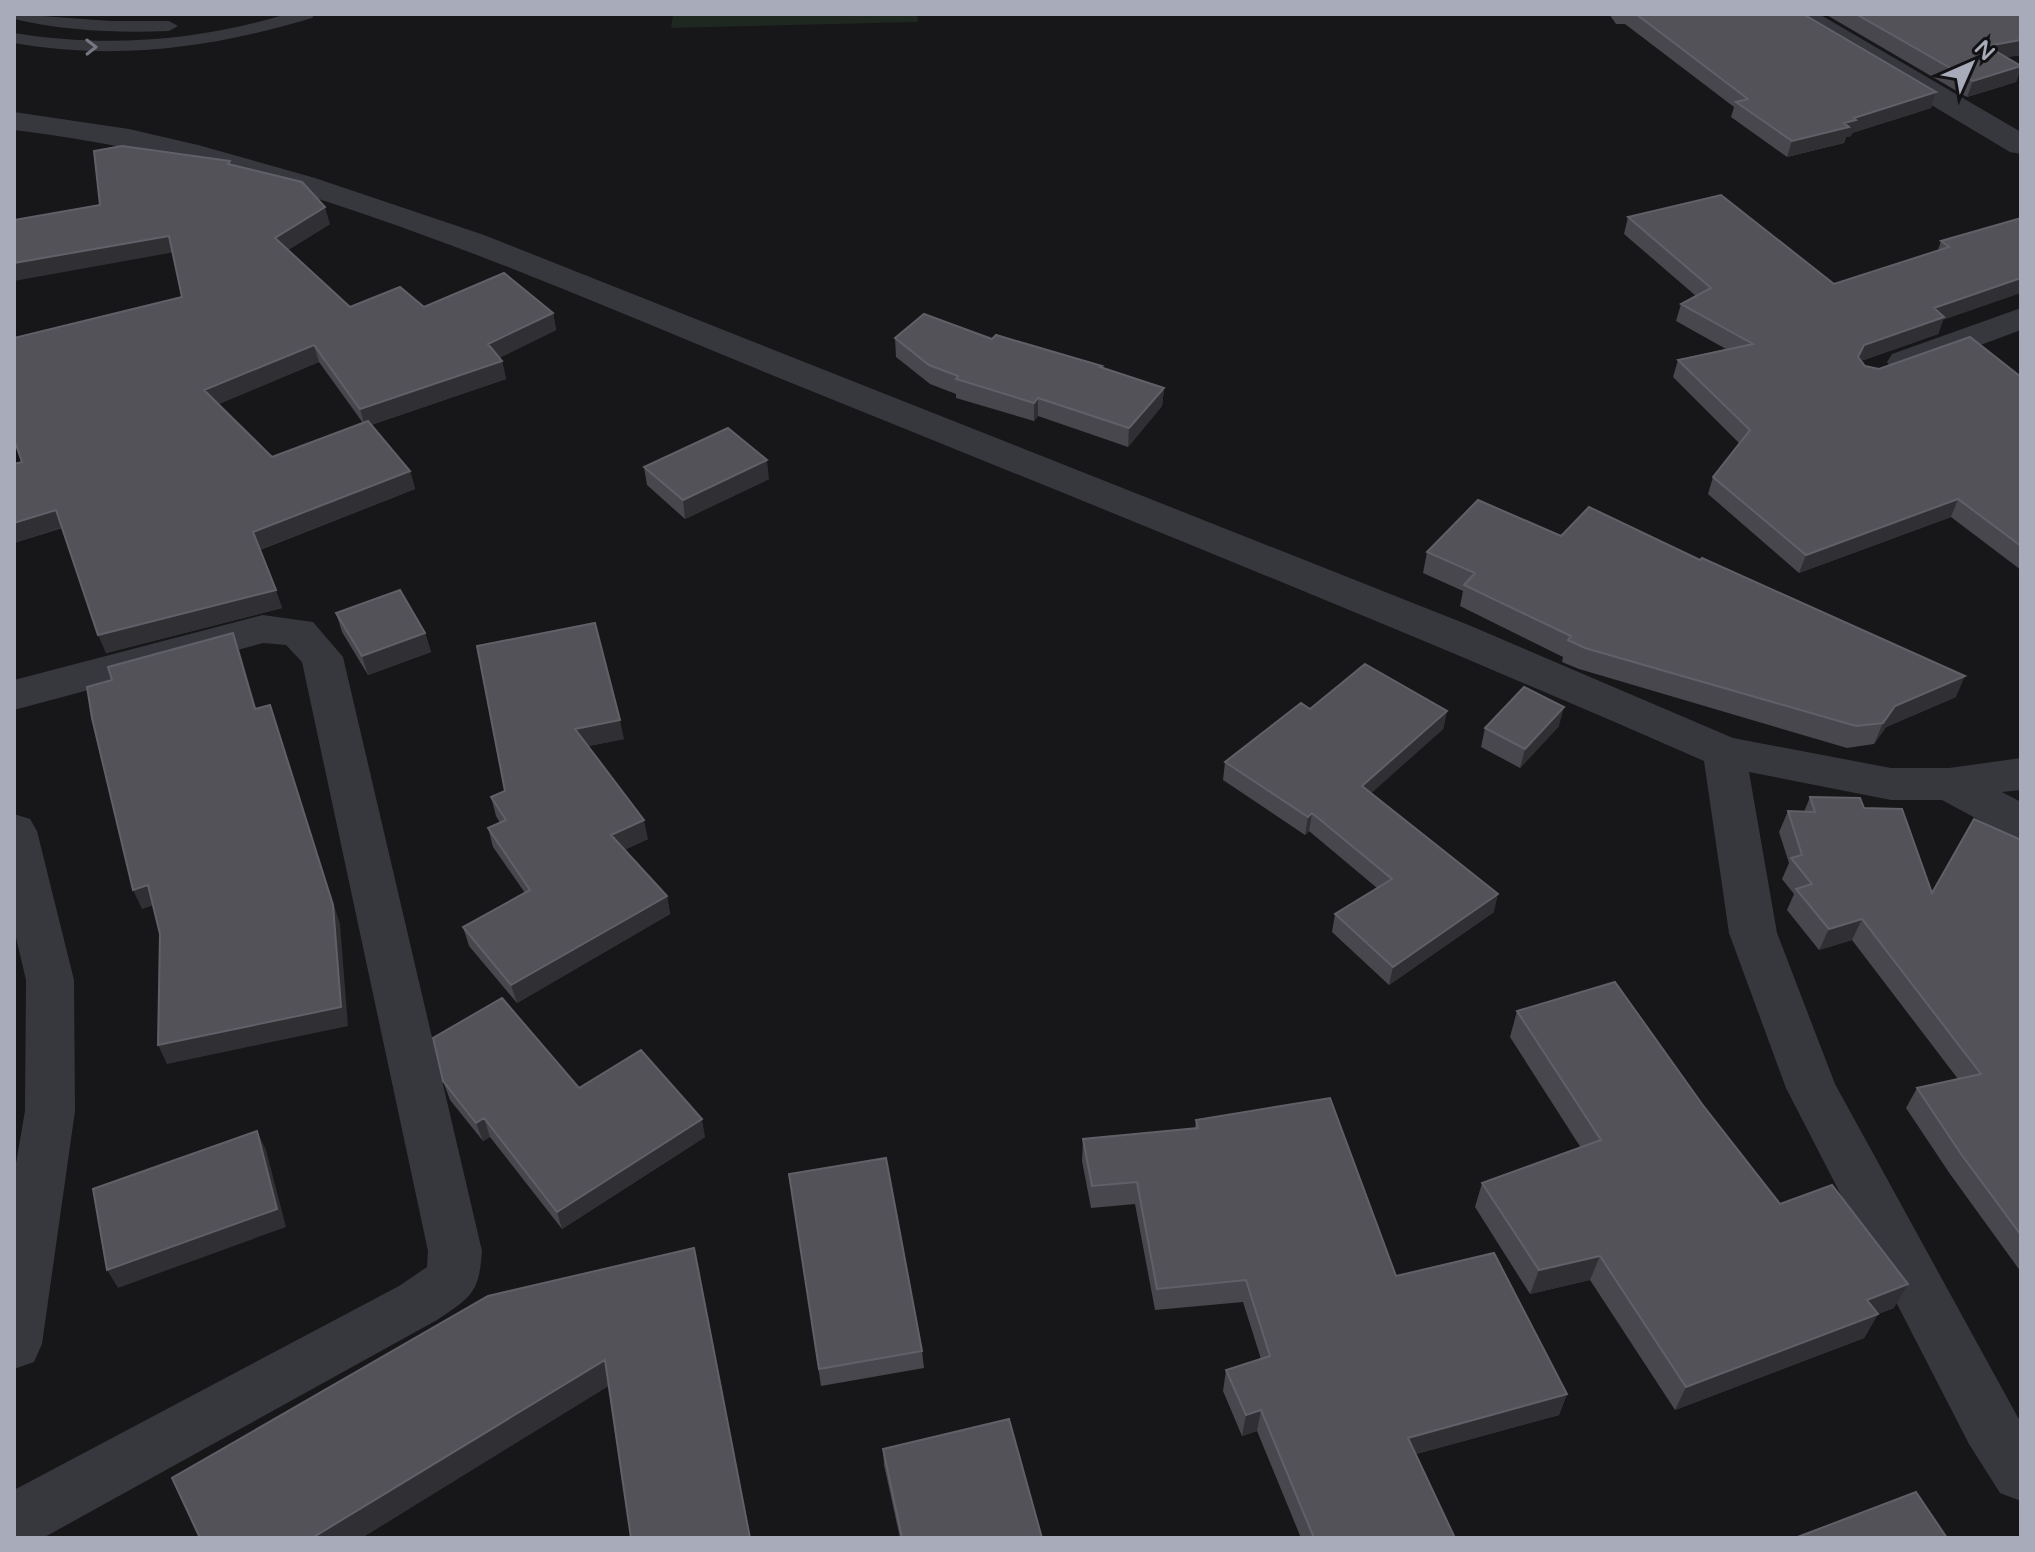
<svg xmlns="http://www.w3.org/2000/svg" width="2035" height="1552" viewBox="0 0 2035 1552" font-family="'Varela Round',sans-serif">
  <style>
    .green { fill: #1e2720 }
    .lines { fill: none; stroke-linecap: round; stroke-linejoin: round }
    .lane { fill: #37373e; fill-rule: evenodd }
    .street { fill: #37373e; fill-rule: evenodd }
    .wall { fill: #48474d; fill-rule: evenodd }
    .shaded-wall { fill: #302f33 }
    .building { fill: #535259; stroke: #606068; stroke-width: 2 }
    .oneway { stroke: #757782 }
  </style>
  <rect width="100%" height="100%" fill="#171618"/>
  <!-- green -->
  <path class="green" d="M 673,14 L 917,14 L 918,22 L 671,28 Z"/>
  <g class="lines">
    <!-- lane -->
    <path class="lane" d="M 14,14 L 111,21 L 169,21 L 178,26 L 169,31 C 117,33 65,31 14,19 Z
      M 287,14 L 315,14 L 312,18 C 213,48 117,61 14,43 L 14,33 C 107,48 197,41 287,14 Z"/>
    <!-- street -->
    <path class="street" d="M 1785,14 L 1819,14 L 2021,132 L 2021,154 L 2010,152 L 1789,20 Z
      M 14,112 L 129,129 L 198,145 L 315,178 L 484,235 L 1471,626 L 1733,738 L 1891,768 L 1949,768 L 2021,758 L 2021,790 L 2002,792 L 2021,802 L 2021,839 L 2005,834 L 1942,800 L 1891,800 L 1749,772 L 1777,933 L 1835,1084 L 2021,1423 L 2021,1501 L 2000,1493 L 1969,1444 L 1786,1088 L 1729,933 L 1704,761 C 1401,628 1095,506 789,382 C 538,280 285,162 14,130 Z
      M 2021,308 L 2021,330 L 1905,373 L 1892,370 L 1887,362 L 1892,354 Z
      M 263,615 L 313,622 L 343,657 L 482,1251 C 479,1294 471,1297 437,1320 L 43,1538 L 14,1538 L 14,1490 L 399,1286 L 427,1267 L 428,1251 L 302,662 L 286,645 L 263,643 L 14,710 L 14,680 Z
      M 14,814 L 30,819 L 37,831 L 74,980 L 75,1111 L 42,1344 L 34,1362 L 14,1369 L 14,1175 L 25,1111 L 26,980 L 14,929 Z"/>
  </g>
  <!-- wall -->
  <path class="wall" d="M 1609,14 L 1803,14 L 1936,92 L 1931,108 L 1852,133 L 1851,136 L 1846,137 L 1844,143 L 1787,157 L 1731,117 L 1734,107 L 1625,24 L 1616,24 Z
    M 1825,14 L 2021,14 L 2021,55 L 2006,57 L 2021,66 L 2021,67 L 2016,82 L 1967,97 Z
    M 231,164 L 330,224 L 288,250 L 350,307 L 424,307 L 553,313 L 556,330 L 499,358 L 502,361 L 506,379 L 371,425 L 410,471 L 415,489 L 260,550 L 282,608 L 106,653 L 62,528 L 14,543 L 14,464 L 22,462 L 182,297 L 173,253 L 100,205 ZM 319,362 L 363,423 L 272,457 L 218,404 Z
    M 1628,217 L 1834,284 L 1938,250 L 1941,241 L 2021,218 L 1943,320 L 1938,334 L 1861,361 L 1865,366 L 1879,369 L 2021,377 L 2021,570 L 1951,517 L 1799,573 L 1708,494 L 1713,477 L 1739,443 L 1673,377 L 1678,360 L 1726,349 L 1676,321 L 1681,304 L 1696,296 L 1624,234 Z
    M 895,338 L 1102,366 L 1102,368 L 1164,388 L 1162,406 L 1128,447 L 1038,416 L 1034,421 L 956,398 L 956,394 L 930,384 L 896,357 Z
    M 644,467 L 769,479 L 685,519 L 647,485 Z
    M 1561,536 L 1956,697 L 1886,727 L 1874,744 L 1847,748 L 1579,669 L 1562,662 L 1563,657 L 1460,606 L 1463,591 L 1423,573 L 1427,552 Z
    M 336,613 L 425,633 L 431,652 L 368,675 L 342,632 Z
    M 477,646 L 624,739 L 588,746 L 648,839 L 624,850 L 667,896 L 670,914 L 517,1003 L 469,946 L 463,927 L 525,893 L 493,847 L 488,828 L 500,823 L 496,816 L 491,797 L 505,791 Z
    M 1310,709 L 1447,711 L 1443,729 L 1371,793 L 1494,912 L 1389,985 L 1332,932 L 1335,914 L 1377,888 L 1309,831 L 1305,835 L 1223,780 L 1225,762 Z
    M 1559,726 L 1520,768 L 1481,747 L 1485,728 Z
    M 1810,797 L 1864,808 L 1932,893 L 2021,840 L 2021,1272 L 1950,1174 L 1906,1108 L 1917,1088 L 1958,1079 L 1852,940 L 1819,950 L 1787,910 L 1794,894 L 1782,879 L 1789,863 L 1779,832 L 1788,811 L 1804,812 Z
    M 1517,1011 L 1702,1104 L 1780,1204 L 1894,1308 L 1878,1314 L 1864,1338 L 1675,1410 L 1590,1280 L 1530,1294 L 1475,1207 L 1482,1183 L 1581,1148 L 1510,1037 Z
    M 443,1081 L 579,1088 L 705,1137 L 562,1229 L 490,1137 L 483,1141 L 450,1100 Z
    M 1196,1120 L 1396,1276 L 1567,1394 L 1559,1415 L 1416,1454 L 1455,1538 L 1301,1538 L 1257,1431 L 1242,1436 L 1223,1391 L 1226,1370 L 1261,1359 L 1243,1302 L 1155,1310 L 1135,1204 L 1091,1208 L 1082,1161 L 1083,1139 L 1195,1128 Z
    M 789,1174 L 922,1351 L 924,1368 L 821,1386 Z
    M 883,1449 L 1042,1538 L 900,1538 L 884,1465 Z"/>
  <!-- shaded-wall -->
  <path class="shaded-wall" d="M 2021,40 L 2021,55 L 1981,62 L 1987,46 Z
    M 2021,66 L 2016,82 L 1967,97 L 1973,81 Z
    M 1936,92 L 1931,108 L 1852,133 L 1851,136 L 1846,137 L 1844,143 L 1787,157 L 1792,141 L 1844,123 L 1854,118 Z
    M 325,207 L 330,224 L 280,255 L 275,238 Z
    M 169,236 L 175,252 L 14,281 L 14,263 Z
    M 2021,278 L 2021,293 L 1943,320 L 1938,334 L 1858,362 L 1858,357 L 1864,345 L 1934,308 Z
    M 553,313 L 556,330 L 491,362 L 488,344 Z
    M 314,345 L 319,362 L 210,408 L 204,390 Z
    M 502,361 L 506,379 L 365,427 L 360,409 Z
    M 1164,388 L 1162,406 L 1128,447 L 1129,428 Z
    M 1038,398 L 1038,416 L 1034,421 L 1034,403 Z
    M 767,460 L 769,479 L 685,519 L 683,500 Z
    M 410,471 L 415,489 L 259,550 L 253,532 Z
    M 1958,499 L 1951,517 L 1799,573 L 1806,555 Z
    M 56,510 L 63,527 L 14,543 L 14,523 Z
    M 276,590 L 282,608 L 106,653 L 98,635 Z
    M 233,633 L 240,652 L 262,728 L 255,709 Z
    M 425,633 L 431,652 L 368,675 L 362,656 Z
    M 1965,676 L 1956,697 L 1886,727 L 1874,744 L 1883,723 L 1895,706 Z
    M 270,705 L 340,924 L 348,1026 L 167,1064 L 158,1045 Z
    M 1564,707 L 1559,726 L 1520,768 L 1525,749 Z
    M 1447,711 L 1443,729 L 1359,804 L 1362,786 Z
    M 620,720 L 624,739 L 579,748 L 575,729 Z
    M 1312,813 L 1309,831 L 1305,835 L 1308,817 Z
    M 644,820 L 648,839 L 615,854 L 611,835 Z
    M 148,885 L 157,904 L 142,909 L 133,890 Z
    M 1498,894 L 1494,912 L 1389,985 L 1393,967 Z
    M 667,896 L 670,914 L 517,1003 L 511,985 Z
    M 1862,919 L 1852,940 L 1819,950 L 1829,929 Z
    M 484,1118 L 490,1137 L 483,1141 L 476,1123 Z
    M 702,1119 L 705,1137 L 562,1229 L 557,1212 Z
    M 257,1131 L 266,1150 L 286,1227 L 118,1288 L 107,1270 Z
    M 1600,1256 L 1590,1280 L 1530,1294 L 1539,1270 Z
    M 1908,1284 L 1894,1308 L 1853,1323 L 1867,1300 Z
    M 1878,1314 L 1864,1338 L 1675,1410 L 1686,1387 Z
    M 605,1360 L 612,1384 L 362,1538 L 312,1538 Z
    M 1567,1394 L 1559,1415 L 1402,1458 L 1408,1438 Z
    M 1261,1410 L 1257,1431 L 1242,1436 L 1246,1415 Z"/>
  <!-- building -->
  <path class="building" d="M 1636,14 L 1803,14 L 1936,92 L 1854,118 L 1856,120 L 1844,123 L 1849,127 L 1792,141 L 1736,102 L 1748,99 Z
    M 1856,14 L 2021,14 L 2021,40 L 1987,46 L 2021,66 L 1973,81 Z
    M 122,146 L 230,161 L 228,164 L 302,182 L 325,207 L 275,238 L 350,307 L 400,287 L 424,307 L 504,273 L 553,313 L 488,344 L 502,361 L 360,409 L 314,345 L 204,390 L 272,457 L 368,421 L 410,471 L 253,532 L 276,590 L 98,635 L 56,510 L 14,523 L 14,464 L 22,462 L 14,439 L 14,338 L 182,297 L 169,236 L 14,263 L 14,220 L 100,205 L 94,151 Z
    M 1721,195 L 1834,284 L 1949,247 L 1941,241 L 2021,218 L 2021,278 L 1934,308 L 1944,317 L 1864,345 L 1858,357 L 1865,366 L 1879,369 L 1970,337 L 2021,377 L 2021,546 L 1958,499 L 1806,555 L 1713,477 L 1750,430 L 1678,360 L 1753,344 L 1681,304 L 1711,288 L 1628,217 Z
    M 924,314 L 992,339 L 996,335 L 1102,366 L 1100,367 L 1164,388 L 1129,428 L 1038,398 L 1034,403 L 956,379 L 958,376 L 929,365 L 895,338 Z
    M 728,428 L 767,460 L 683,500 L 644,467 Z
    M 1478,500 L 1561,536 L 1589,507 L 1700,560 L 1702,558 L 1965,676 L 1895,706 L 1883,723 L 1856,726 L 1585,648 L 1568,640 L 1571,636 L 1464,585 L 1475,573 L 1427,552 Z
    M 400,590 L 425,633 L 362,656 L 336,613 Z
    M 595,623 L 620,720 L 575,729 L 644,820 L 611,835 L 667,896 L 511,985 L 463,927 L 530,890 L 488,828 L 506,820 L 491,797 L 505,791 L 477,646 Z
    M 233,633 L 255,709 L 270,705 L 333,905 L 341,1007 L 158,1045 L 160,934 L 148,885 L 133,890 L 92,718 L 87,687 L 112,680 L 108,667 Z
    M 1365,664 L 1447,711 L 1362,786 L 1498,894 L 1393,967 L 1335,914 L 1392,879 L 1312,813 L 1308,817 L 1225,762 L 1301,703 L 1310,709 Z
    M 1524,687 L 1564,707 L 1525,749 L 1485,728 Z
    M 1810,797 L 1860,798 L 1864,808 L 1902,809 L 1932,893 L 1974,819 L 2021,840 L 2021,1235 L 1961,1154 L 1917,1088 L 1981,1074 L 1862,919 L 1829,929 L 1796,889 L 1812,884 L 1791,858 L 1802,855 L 1788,811 L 1815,812 Z
    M 1615,982 L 1702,1104 L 1780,1204 L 1832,1185 L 1908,1284 L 1867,1300 L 1878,1314 L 1686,1387 L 1600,1256 L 1539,1270 L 1482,1183 L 1601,1140 L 1517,1011 Z
    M 502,998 L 579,1088 L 641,1050 L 702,1119 L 557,1212 L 484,1118 L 476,1123 L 443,1081 L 433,1038 Z
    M 1330,1098 L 1396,1276 L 1494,1253 L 1567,1394 L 1408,1438 L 1455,1538 L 1314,1538 L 1261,1410 L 1246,1415 L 1226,1370 L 1270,1356 L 1246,1280 L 1157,1289 L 1137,1182 L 1092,1186 L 1083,1139 L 1198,1128 L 1196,1120 Z
    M 257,1131 L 277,1209 L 107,1270 L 93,1189 Z
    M 886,1158 L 922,1351 L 819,1369 L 789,1174 Z
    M 694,1248 L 750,1538 L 631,1538 L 605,1360 L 312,1538 L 200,1538 L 172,1478 L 488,1296 Z
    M 1009,1419 L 1042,1538 L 902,1538 L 883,1449 Z
    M 1916,1492 L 1947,1538 L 1795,1538 Z"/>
  <!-- one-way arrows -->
  <defs><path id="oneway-chevron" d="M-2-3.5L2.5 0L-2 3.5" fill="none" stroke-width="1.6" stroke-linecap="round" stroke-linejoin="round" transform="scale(2)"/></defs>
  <use class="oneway" href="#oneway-chevron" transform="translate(91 47) rotate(-1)"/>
  <!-- border -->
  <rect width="2035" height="1552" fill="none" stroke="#a8abb9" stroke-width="32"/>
  <!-- north arrow -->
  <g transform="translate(1971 64) rotate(45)" stroke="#121113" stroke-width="6" paint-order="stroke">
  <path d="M0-6L14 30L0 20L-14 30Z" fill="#a8abb9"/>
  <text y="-12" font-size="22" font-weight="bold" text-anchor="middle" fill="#a8abb9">N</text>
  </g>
</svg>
